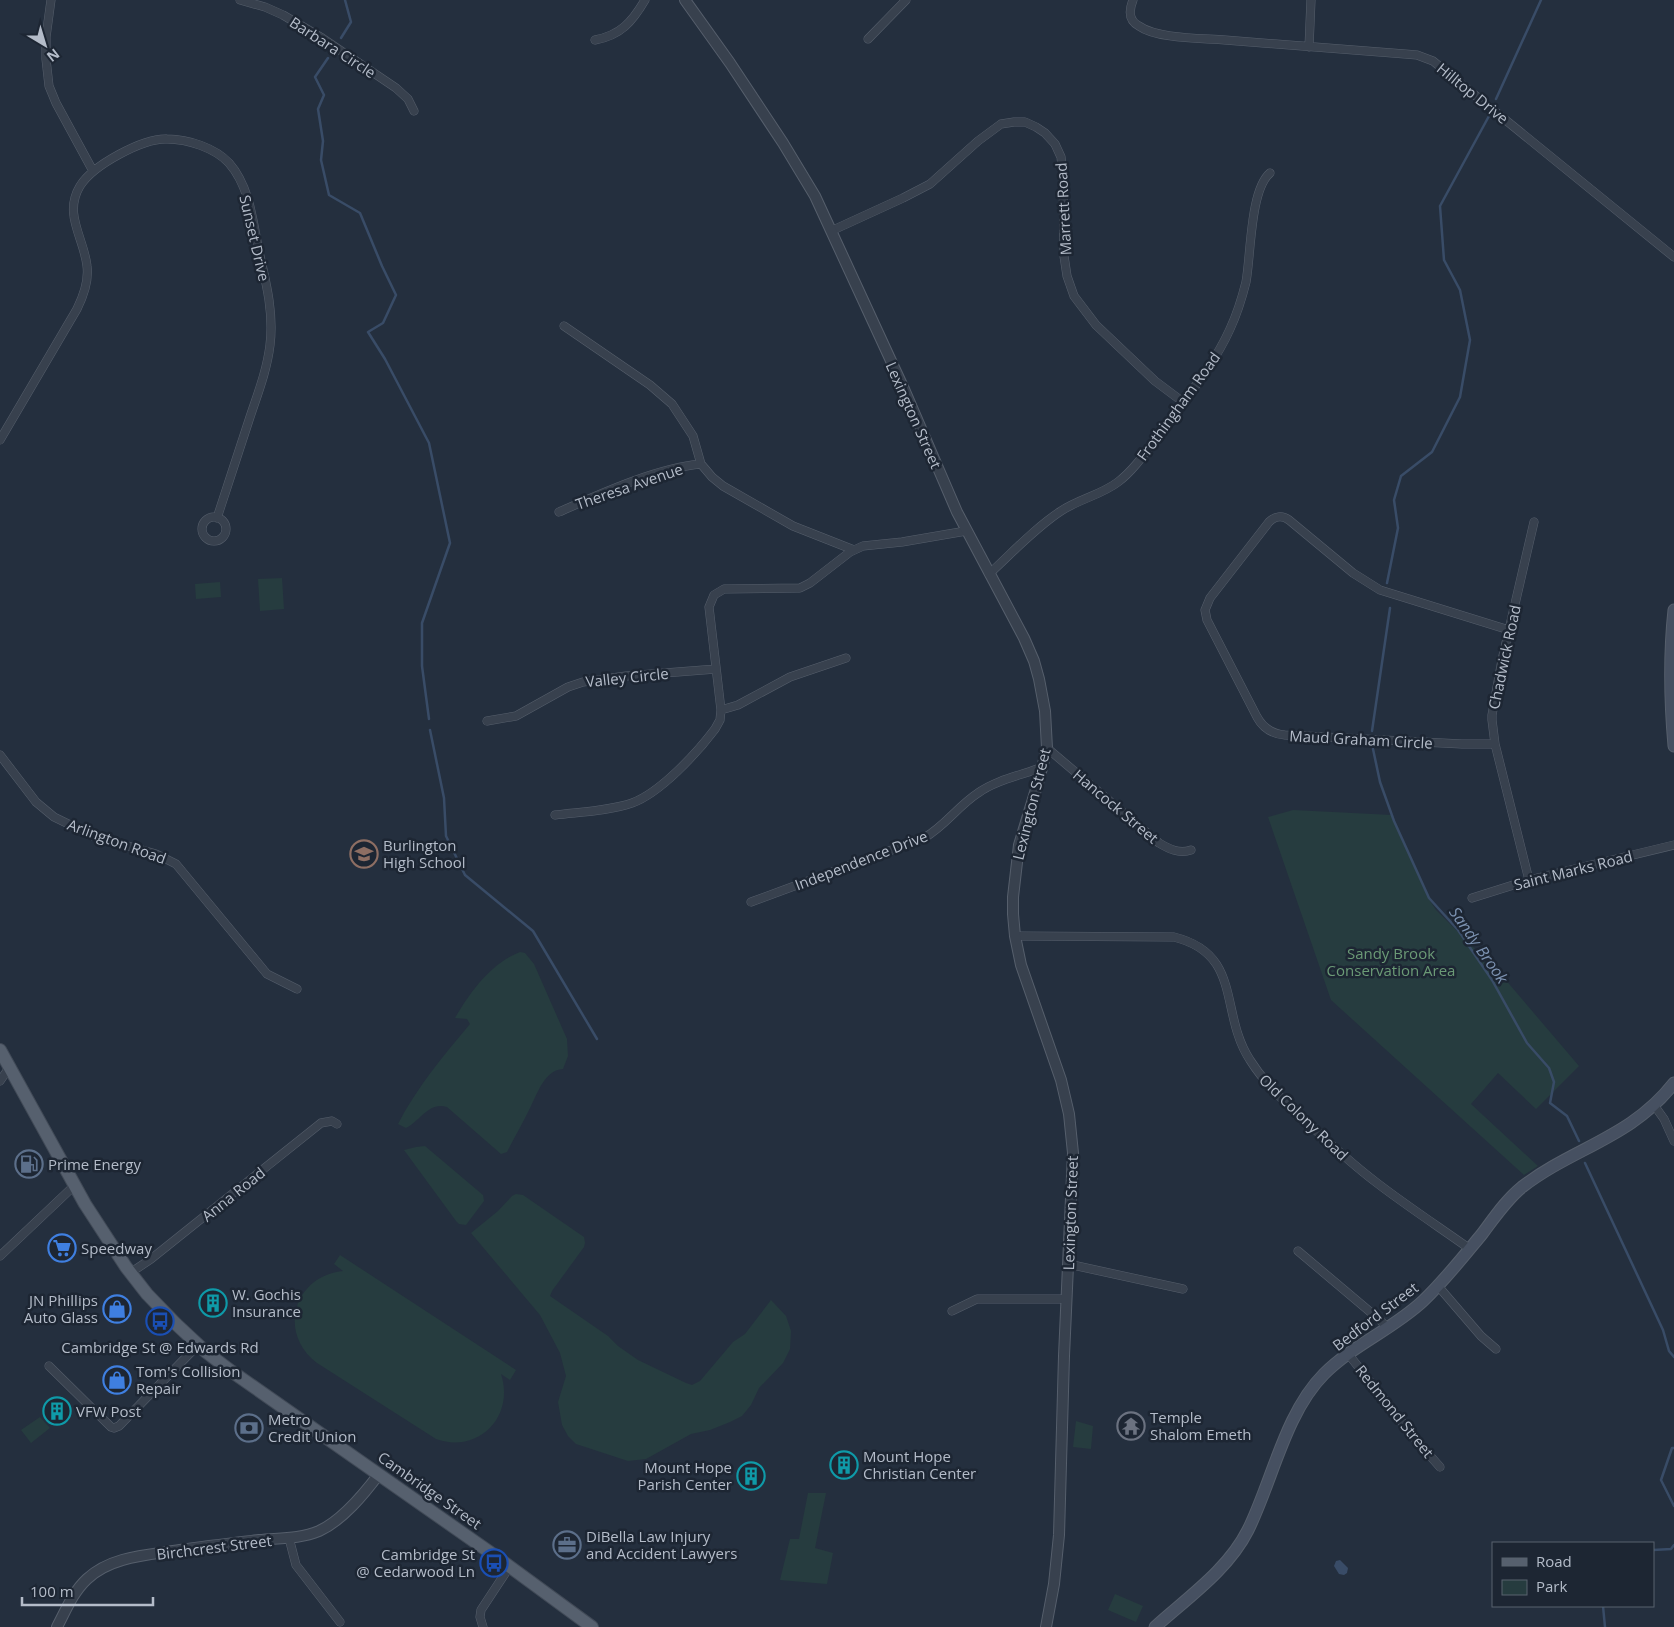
<svg xmlns="http://www.w3.org/2000/svg" width="1674" height="1627" viewBox="0 0 1674 1627" font-family="'Open Sans',sans-serif">
  <style>
    .green { fill: #263c3f }
    .water { fill: #394c67 }
    .lines { fill: none; stroke-linecap: round; stroke-linejoin: round }
    .stream { stroke: #394c67; stroke-width: 2.5 }
    .minor-casing { stroke: #565f6c; stroke-width: 9 }
    .tertiary-casing { stroke: #565f6c; stroke-width: 12 }
    .secondary-casing { stroke: #565f6c; stroke-width: 13 }
    .primary-casing { stroke: #414a57; stroke-width: 14 }
    .minor { stroke: #38414e; stroke-width: 8 }
    .tertiary { stroke: #38414e; stroke-width: 10 }
    .secondary { stroke: #465061; stroke-width: 11 }
    .primary { stroke: #56606e; stroke-width: 12 }
    .labels { text-anchor: middle; dominant-baseline: central; stroke-width: 5; stroke-linejoin: round; paint-order: stroke }
    .street-label { font-size: 15px; fill: #b4bcc9; stroke: #1d2633 }
    .poi-label { font-size: 15px; fill: #b4bcc9; stroke: #1d2633; text-anchor: start }
    .park-label { font-size: 15px; fill: #6b9a76; stroke: #1d2633 }
    .water-label { font-size: 16px; font-style: italic; fill: #7c92b1; stroke: #1d2633 }
  </style>
  <rect width="100%" height="100%" fill="#242f3e"/>
  <!-- green -->
  <path class="green" d="M 282,578 L 284,609 L 260,611 L 258,579 Z
    M 220,582 L 221,597 L 196,599 L 195,584 Z
    M 1293,810 L 1392,815 L 1427,896 L 1436,910 L 1504,978 L 1579,1066 L 1536,1109 L 1498,1073 L 1471,1104 L 1538,1166 L 1524,1175 L 1331,1000 L 1268,817 Z
    M 520,952 L 525,953 L 534,964 L 567,1039 L 568,1056 L 563,1069 C 545,1070 538,1092 531,1106 C 524,1121 515,1136 507,1152 L 501,1154 L 447,1107 C 429,1101 420,1121 406,1128 L 398,1124 C 417,1087 444,1055 470,1024 L 467,1019 L 455,1018 C 470,992 491,963 520,952 Z
    M 425,1146 L 483,1195 L 484,1201 L 466,1225 L 459,1224 L 456,1221 L 404,1150 L 416,1147 Z
    M 516,1194 L 523,1195 L 584,1237 L 585,1243 L 584,1247 L 552,1291 L 550,1296 L 608,1336 L 618,1346 L 638,1360 L 686,1383 L 692,1385 L 700,1381 L 733,1342 L 745,1334 L 771,1300 L 786,1316 L 791,1331 L 790,1349 L 783,1363 L 759,1388 L 751,1405 L 742,1416 L 730,1422 L 710,1430 L 691,1434 L 646,1459 L 628,1461 L 576,1444 L 568,1436 L 562,1425 L 558,1402 L 566,1376 L 560,1353 L 540,1315 L 471,1233 L 498,1211 L 512,1196 Z
    M 340,1255 L 516,1370 L 510,1380 L 501,1374 C 515,1417 478,1454 436,1439 L 317,1363 C 277,1333 294,1276 343,1271 L 334,1264 Z
    M 40,1417 L 50,1428 L 31,1443 L 21,1430 Z
    M 1076,1421 L 1093,1426 L 1091,1449 L 1073,1447 Z
    M 808,1493 L 826,1493 L 815,1548 L 833,1553 L 827,1584 L 780,1580 L 790,1539 L 799,1539 Z
    M 1115,1594 L 1143,1606 L 1136,1622 L 1108,1610 Z"/>
  <!-- water -->
  <path class="water" d="M 1340,1560 L 1348,1568 L 1347,1573 L 1344,1575 L 1339,1574 L 1334,1566 L 1336,1561 Z"/>
  <g class="lines">
    <!-- stream -->
    <path class="stream" d="M 341,38 L 351,22 L 345,0
      M 328,58 L 315,77 L 324,95 L 318,109 L 323,141 L 321,160 L 329,195 L 360,213 L 382,266 L 396,295 L 383,323 L 368,332 L 385,359 L 429,443 L 450,543 L 422,623 L 422,666 L 429,719
      M 1496,99 L 1541,0
      M 1387,583 L 1398,528 L 1394,500 L 1401,476 L 1432,452 L 1460,397 L 1470,340 L 1460,290 L 1444,260 L 1440,206 L 1489,116
      M 430,730 L 444,798 L 446,836 L 465,875 L 533,931 L 597,1039
      M 1372,731 L 1390,608
      M 1373,749 L 1380,782 L 1394,821 L 1429,898 L 1458,930 L 1492,980 L 1527,1043 L 1549,1068 L 1554,1082 L 1550,1103 L 1567,1116 L 1579,1141
      M 1585,1163 L 1663,1330 L 1669,1351 L 1674,1357
      M 1674,1448 L 1672,1448 L 1661,1480 L 1674,1506
      M 1653,1550 L 1671,1549 L 1674,1545
      M 1603,1606 L 1605,1627"/>
    <!-- minor casing -->
    <g class="minor-casing">
      <path id="minor" d="M 51,0 L 46,37 L 46,59 L 49,86 L 56,103 L 93,171
        M 240,0 L 265,7 L 283,15 L 322,38 L 396,88 L 408,99 L 414,111
        M 1133,0 C 1129,10 1128,20 1139,26 C 1157,39 1203,38 1225,40 C 1285,45 1345,49 1405,54 L 1417,55 L 1433,61 L 1674,257
        M 868,39 L 906,0
        M 595,40 C 621,35 632,22 645,0
        M 1309,47 L 1311,0
        M 831,231 L 903,198 L 930,184 L 978,141 L 1001,124 L 1014,122 L 1025,122 L 1036,127 L 1045,133 L 1055,144 L 1061,157 L 1063,175 L 1064,256 L 1067,276 L 1074,296 L 1096,325 L 1155,381 L 1183,402
        M 564,326 L 650,385 L 672,404 L 693,436 L 701,464 L 712,477 L 723,486 L 793,526 L 854,550
        M 0,440 L 77,309 C 84,295 89,281 87,266 C 84,238 63,214 80,186 C 93,165 143,138 167,139 C 188,139 215,148 229,163 C 250,187 253,222 259,252 C 266,282 274,313 270,345 C 267,370 258,393 250,417 C 239,451 228,484 217,518
        M 559,512 C 600,494 656,468 701,464
        M202 529a12 12 0 1 1 24 0a12 12 0 1 1-24 0Z
        M 989,574 C 1012,553 1035,528 1061,511 C 1079,499 1101,495 1118,482 C 1135,469 1147,450 1160,433 C 1184,400 1213,367 1230,329 C 1237,314 1242,298 1246,282 C 1251,255 1250,190 1270,173
        M 721,710 L 738,705 L 790,677 L 846,658
        M 487,721 L 516,716 L 568,687 L 583,682 L 626,676 L 716,669
        M 1495,744 L 1462,744 L 1285,735 C 1272,734 1263,728 1257,717 L 1207,620 L 1205,610 L 1210,598 L 1269,522 C 1275,516 1282,515 1289,520 L 1353,573 L 1380,590 L 1509,630
        M 1047,748 L 1159,843 C 1169,849 1179,854 1191,850
        M 0,755 L 36,802 L 54,817 L 93,836 L 156,854 L 176,864 L 267,974 L 297,989
        M 555,815 C 579,812 609,811 632,803 C 660,793 697,753 715,729 L 720,720 L 721,710 L 709,607 L 714,595 L 724,589 L 800,588 L 810,583 L 850,552 L 863,546 L 902,542 L 966,531
        M 1529,880 L 1495,744 L 1492,720 L 1492,715 L 1502,660 L 1534,522
        M 1472,898 L 1529,880 L 1674,845
        M 751,902 L 924,838 C 945,826 958,806 978,793 C 996,780 1022,775 1043,767
        M 1015,936 L 1174,937 C 1243,954 1219,1013 1250,1060 C 1265,1084 1285,1102 1306,1121 C 1329,1143 1352,1164 1377,1183 C 1407,1206 1439,1227 1470,1249
        M 0,1081 L 9,1068
        M 1654,1105 L 1664,1119 L 1674,1141
        M 1298,1251 L 1381,1321 L 1388,1329
        M 0,1256 L 75,1185
        M 1068,1264 L 1183,1289
        M 130,1273 L 151,1259 L 321,1123 L 332,1121 L 337,1124
        M 1438,1286 L 1481,1336 L 1496,1349
        M 952,1311 L 977,1299 L 1067,1299
        M 1349,1355 L 1417,1441 L 1440,1467
        M 49,1366 L 111,1427 L 114,1428 L 119,1426 L 198,1345
        M 289,1538 L 296,1565 L 340,1622
        M 483,1627 L 480,1617 L 481,1610 L 510,1566"/>
    </g>
    <!-- tertiary casing -->
    <g class="tertiary-casing">
      <path id="tertiary" d="M 685,0 L 730,63 L 783,143 L 815,196 L 904,389 L 957,512 L 1024,638 L 1034,661 L 1039,679 L 1045,711 L 1047,748 L 1040,776 L 1019,845 L 1013,897 L 1013,914 L 1015,936 L 1021,965 L 1061,1080 L 1069,1114 L 1073,1153 L 1064,1356 L 1059,1535 L 1054,1584 L 1046,1627
        M 57,1627 C 66,1610 73,1592 87,1579 C 111,1556 149,1555 180,1550 C 206,1546 233,1543 259,1540 C 279,1538 300,1539 319,1531 C 343,1520 364,1494 379,1474"/>
    </g>
    <!-- secondary casing -->
    <g class="secondary-casing">
      <path id="secondary" d="M 1674,610 C 1669,656 1670,701 1674,746
        M 1155,1627 C 1187,1598 1228,1570 1248,1530 C 1272,1482 1285,1413 1324,1374 C 1353,1345 1393,1329 1423,1301 C 1445,1280 1463,1257 1482,1234 C 1494,1218 1506,1200 1522,1187 C 1574,1147 1631,1138 1674,1083"/>
    </g>
    <!-- primary casing -->
    <g class="primary-casing">
      <path id="primary" d="M 0,1050 L 85,1204 L 126,1267 L 147,1294 L 176,1324 L 206,1352 L 231,1371 L 498,1558 L 592,1627"/>
    </g>
    <!-- minor -->
    <use href="#minor" class="minor"/>
    <!-- tertiary -->
    <use href="#tertiary" class="tertiary"/>
    <!-- secondary -->
    <use href="#secondary" class="secondary"/>
    <!-- primary -->
    <use href="#primary" class="primary"/>
  </g>
  <!-- icons -->
  <defs>
    <g id="school-ring" transform="scale(1.4375)"><circle r="9.5" fill="#1d2633" stroke="#8d6e63" stroke-width="1.5"/><path d="M0-5L7-2L0 1L-7-2ZM-4 1L0 2.5L4 1V4Q0 6-4 4Z" fill="#8d6e63"/></g>
    <g id="fuel-ring" transform="scale(1.4375)"><circle r="9.5" fill="#1d2633" stroke="#5c6f8a" stroke-width="1.5"/><path d="M-5.5-6h7V0h2V4h1.3V-2.5L3-4.5l.8-.8L6-3V5H2.5V1h-1V6h-7ZM-4.2-4.7v3.2H.2V-4.7Z" fill="#5c6f8a"/></g>
    <g id="supermarket-ring" transform="scale(1.4375)"><circle r="9.5" fill="#1d2633" stroke="#3f7fe0" stroke-width="1.5"/><path d="M-6-5.5h2.5l.6 2H6L4.5 2H-2.5L-4.4-4H-6ZM-1.5 3.2a1.3 1.3 0 1 0 .1 0ZM3 3.2a1.3 1.3 0 1 0 .1 0Z" fill="#3f7fe0"/></g>
    <g id="building-ring" transform="scale(1.4375)"><circle r="9.5" fill="#1d2633" stroke="#0f9aa8" stroke-width="1.5"/><path d="M-4-6H4V6H1V3H-1V6H-4ZM-2.5-4.3h1.7v1.8h-1.7ZM.8-4.3h1.7v1.8H.8ZM-2.5-1h1.7V.8h-1.7ZM.8-1h1.7V.8H.8Z" fill="#0f9aa8"/></g>
    <g id="shop-ring" transform="scale(1.4375)"><circle r="9.5" fill="#1d2633" stroke="#3f7fe0" stroke-width="1.5"/><path d="M-5-2.5h2.3a2.7 3.5 0 0 1 5.4 0H5L5.5 6h-11ZM-1.5-2.5h3a1.5 2.3 0 0 0-3 0Z" fill="#3f7fe0"/></g>
    <g id="bus-ring" transform="scale(1.4375)"><circle r="9.5" fill="#1d2633" stroke="#1a4fb4" stroke-width="1.5"/><path d="M-5-6H5V4H4V6H2V4H-2V6H-4V4H-5ZM-3.5-4V0h7V-4ZM-3.5 1.2v1.5H-2V1.2ZM2 1.2v1.5H3.5V1.2Z" fill="#1a4fb4"/></g>
    <g id="temple-ring" transform="scale(1.4375)"><circle r="9.5" fill="#1d2633" stroke="#6b7280" stroke-width="1.5"/><path d="M0-6L5-2H3V0L6.5 2.5H4V6H1.5V3h-3V6H-4V2.5H-6.5L-3 0V-2H-5Z" fill="#6b7280"/></g>
    <g id="bank-ring" transform="scale(1.4375)"><circle r="9.5" fill="#1d2633" stroke="#5c6f8a" stroke-width="1.5"/><path d="M-6-4H6V4H-6ZM0-2.3a2.3 2.3 0 1 0 0 4.6a2.3 2.3 0 1 0 0-4.6Z" fill="#5c6f8a"/></g>
    <g id="office-ring" transform="scale(1.4375)"><circle r="9.5" fill="#1d2633" stroke="#5c6f8a" stroke-width="1.5"/><path d="M-6-3h4V-5.5h4V-3h4V5H-6ZM-1-4.5V-3h2v-1.5ZM-6 0V1H6V0Z" fill="#5c6f8a"/></g>
  </defs>
  <g fill-rule="evenodd">
    <use href="#school-ring" x="364" y="854"/>
    <use href="#fuel-ring" x="29" y="1164"/>
    <use href="#supermarket-ring" x="62" y="1248"/>
    <use href="#building-ring" x="213" y="1303"/>
    <use href="#shop-ring" x="117" y="1309"/>
    <use href="#bus-ring" x="160" y="1321"/>
    <use href="#shop-ring" x="117" y="1380"/>
    <use href="#building-ring" x="57" y="1411"/>
    <use href="#temple-ring" x="1131" y="1426"/>
    <use href="#bank-ring" x="249" y="1428"/>
    <use href="#building-ring" x="844" y="1465"/>
    <use href="#building-ring" x="751" y="1476"/>
    <use href="#office-ring" x="567" y="1545"/>
    <use href="#bus-ring" x="494" y="1563"/>
  </g>
  <g class="labels">
    <!-- street labels -->
    <g class="street-label">
      <text transform="translate(333 47) rotate(33)">Barbara Circle</text>
      <text transform="translate(1473 93) rotate(39)">Hilltop Drive</text>
      <text transform="translate(1063 209) rotate(-93)">Marrett Road</text>
      <text transform="translate(255 238) rotate(77)">Sunset Drive</text>
      <text transform="translate(1178 406) rotate(-54)">Frothingham Road</text>
      <text transform="translate(914 415) rotate(66)">Lexington Street</text>
      <text transform="translate(629 486) rotate(-19)">Theresa Avenue</text>
      <text transform="translate(1504 657) rotate(-78)">Chadwick Road</text>
      <text transform="translate(627 677) rotate(-6)">Valley Circle</text>
      <text transform="translate(1361 739) rotate(3)">Maud Graham Circle</text>
      <text transform="translate(1031 804) rotate(-76)">Lexington Street</text>
      <text transform="translate(1116 806) rotate(40)">Hancock Street</text>
      <text transform="translate(117 841) rotate(20)">Arlington Road</text>
      <text transform="translate(861 860) rotate(-21)">Independence Drive</text>
      <text transform="translate(1573 870) rotate(-14)">Saint Marks Road</text>
      <text transform="translate(1304 1117) rotate(44)">Old Colony Road</text>
      <text transform="translate(233 1194) rotate(-39)">Anna Road</text>
      <text transform="translate(1070 1213) rotate(-88)">Lexington Street</text>
      <text transform="translate(1375 1316) rotate(-37)">Bedford Street</text>
      <text transform="translate(1395 1411) rotate(51)">Redmond Street</text>
      <text transform="translate(430 1490) rotate(35)">Cambridge Street</text>
      <text transform="translate(214 1547) rotate(-7)">Birchcrest Street</text>
    </g>
    <!-- poi labels -->
    <g class="poi-label">
      <text x="383" y="845">Burlington<tspan x="383" dy="17">High School</tspan></text>
      <text x="48" y="1164">Prime Energy</text>
      <text x="81" y="1248">Speedway</text>
      <text x="232" y="1294">W. Gochis<tspan x="232" dy="17">Insurance</tspan></text>
      <text x="98" y="1300" text-anchor="end">JN Phillips<tspan x="98" dy="17">Auto Glass</tspan></text>
      <text x="160" y="1347" text-anchor="middle">Cambridge St @ Edwards Rd</text>
      <text x="136" y="1371">Tom's Collision<tspan x="136" dy="17">Repair</tspan></text>
      <text x="76" y="1411">VFW Post</text>
      <text x="1150" y="1417">Temple<tspan x="1150" dy="17">Shalom Emeth</tspan></text>
      <text x="268" y="1419">Metro<tspan x="268" dy="17">Credit Union</tspan></text>
      <text x="863" y="1456">Mount Hope<tspan x="863" dy="17">Christian Center</tspan></text>
      <text x="732" y="1467" text-anchor="end">Mount Hope<tspan x="732" dy="17">Parish Center</tspan></text>
      <text x="586" y="1536">DiBella Law Injury<tspan x="586" dy="17">and Accident Lawyers</tspan></text>
      <text x="475" y="1554" text-anchor="end">Cambridge St<tspan x="475" dy="17">@ Cedarwood Ln</tspan></text>
    </g>
    <!-- park labels -->
    <g class="park-label">
      <text x="1391" y="953">Sandy Brook<tspan x="1391" dy="17">Conservation Area</tspan></text>
    </g>
    <!-- water labels -->
    <g class="water-label">
      <text transform="translate(1479 945) rotate(55)">Sandy Brook</text>
    </g>
  </g>
  <!-- legend -->
  <rect x="1492" y="1542" width="162" height="65" fill="#1d2633" stroke="#59626f"/>
  <rect x="1502" y="1558" width="25" height="8" fill="#56606e" stroke="#59626f"/>
  <text x="1536" y="1567" font-size="15" fill="#b4bcc9">Road</text>
  <rect x="1502" y="1580" width="25" height="15" fill="#263c3f" stroke="#59626f"/>
  <text x="1536" y="1592" font-size="15" fill="#b4bcc9">Park</text>
  <!-- north arrow -->
  <g transform="translate(45 45) rotate(142)" stroke="#1d2633" stroke-width="4" paint-order="stroke">
  <path d="M0-4L9 19L0 12L-9 19Z" fill="#b4bcc9"/>
  <text y="-8" font-size="14" font-weight="bold" text-anchor="middle" fill="#b4bcc9">N</text>
  </g>
  <!-- scale -->
  <path d="M22 1597v8h131v-8" fill="none" stroke="#b4bcc9" stroke-width="2.5"/>
  <text x="30" y="1597" font-size="15" fill="#b4bcc9" stroke="#1d2633" stroke-width="4" paint-order="stroke">100 m</text>
</svg>
